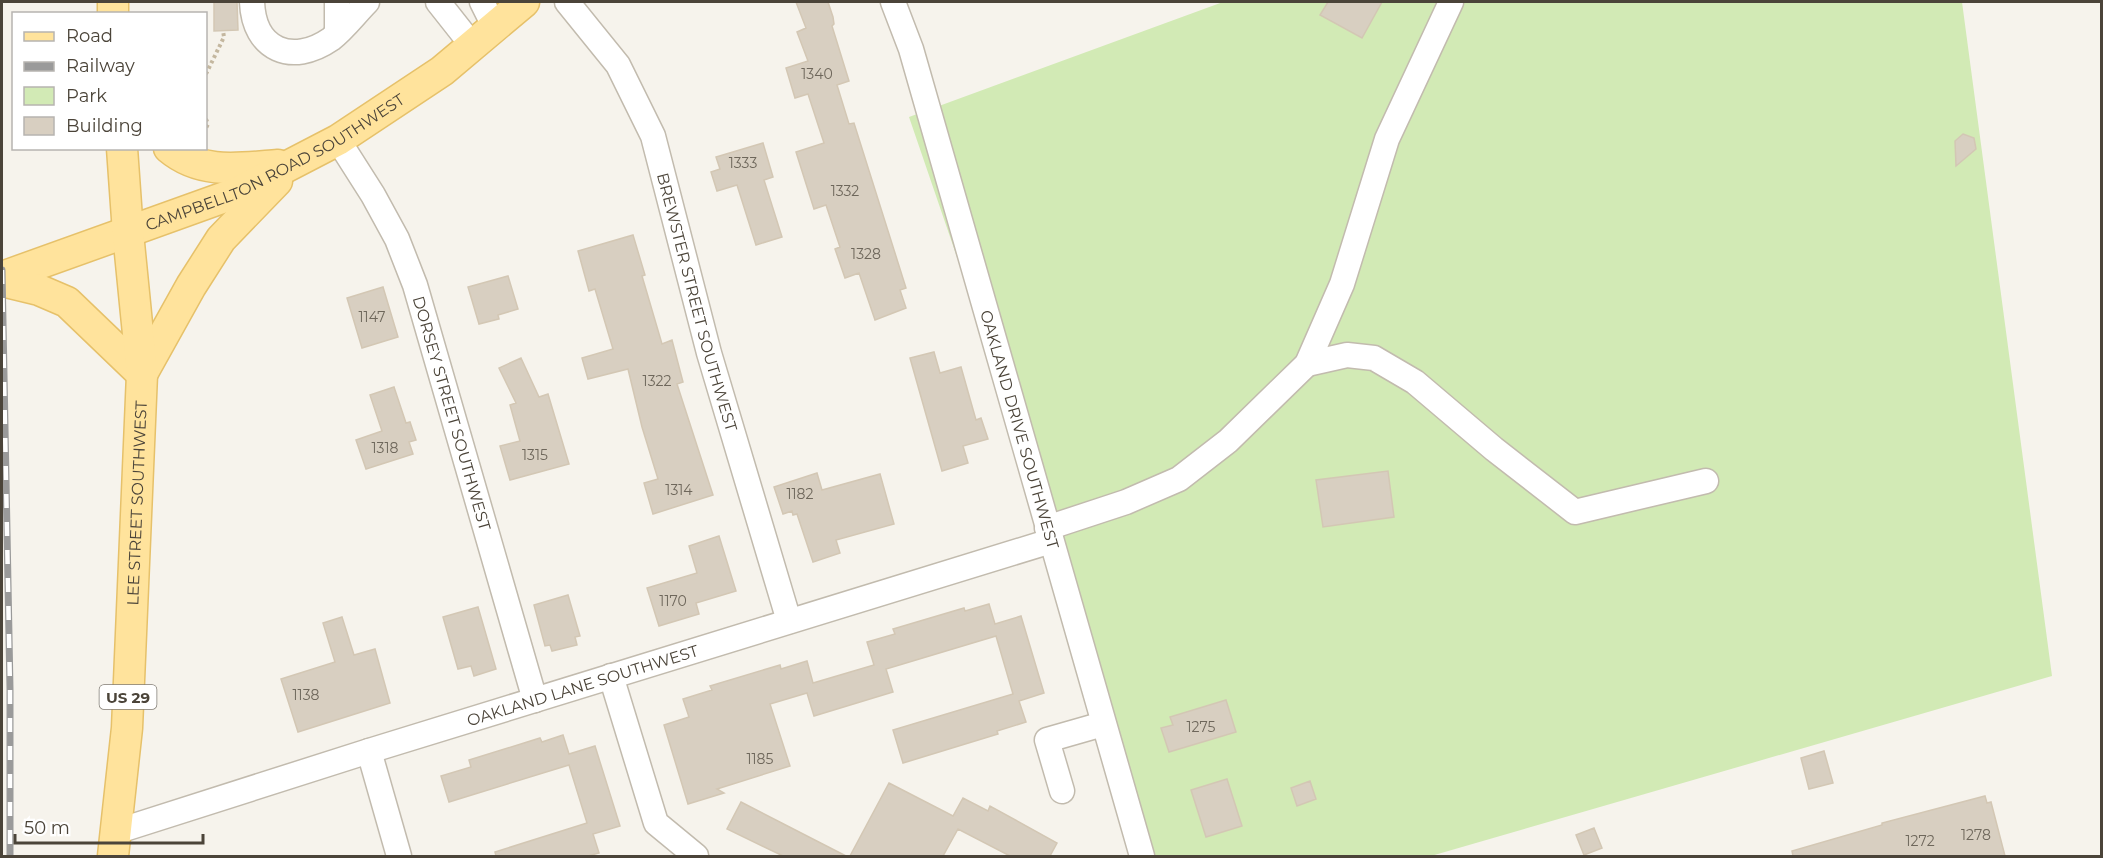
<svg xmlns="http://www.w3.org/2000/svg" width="2103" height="858" viewBox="0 0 2103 858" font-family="Montserrat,sans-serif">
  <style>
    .green { fill: #d2eab5 }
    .building { fill: #d8cfc1; stroke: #d3c7b4; stroke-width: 1.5 }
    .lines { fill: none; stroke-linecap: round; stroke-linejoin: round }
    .minor-casing { stroke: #c2bbae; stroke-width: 27 }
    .major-casing { stroke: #e6c16a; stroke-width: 33 }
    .path { stroke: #c4b79f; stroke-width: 4; stroke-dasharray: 3 3; stroke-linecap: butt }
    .minor { stroke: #fff; stroke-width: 24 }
    .major { stroke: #ffe39c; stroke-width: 30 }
    .rail-casing { stroke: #9a9a9a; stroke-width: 7 }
    .rail { stroke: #fff; stroke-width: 4.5; stroke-dasharray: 14; stroke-linecap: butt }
    .labels { text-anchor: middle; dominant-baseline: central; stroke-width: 6; stroke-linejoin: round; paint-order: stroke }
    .number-label { font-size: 14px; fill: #6e675b }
    .shield { fill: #fff; stroke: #817c74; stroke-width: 1.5 }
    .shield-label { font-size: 15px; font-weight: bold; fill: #4b4439 }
    .street-label { font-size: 16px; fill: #4b4439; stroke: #fff }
  </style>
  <rect width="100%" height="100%" fill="#f6f3ec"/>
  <!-- green -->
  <path class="green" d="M 1223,2 L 1962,2 L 2052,676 L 1431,856 L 1148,856 L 1059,555 L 909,117 Z"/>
  <!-- building -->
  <path class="building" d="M 214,2 L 237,2 L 238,30 L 214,31 Z
    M 796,2 L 828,2 L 833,17 L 834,24 L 832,26 L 849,81 L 837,85 L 849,124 L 854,123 L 906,288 L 900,290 L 906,308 L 875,320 L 859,273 L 845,278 L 835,249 L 840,247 L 826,205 L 814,209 L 796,152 L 824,143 L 808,94 L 795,98 L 786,68 L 808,61 L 797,32 L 806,28 Z
    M 1328,2 L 1382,2 L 1362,38 L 1320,15 Z
    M 1963,134 L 1974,138 L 1976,149 L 1956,166 L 1955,141 Z
    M 763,143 L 773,177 L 764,180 L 782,237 L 756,245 L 737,185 L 717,191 L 711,172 L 720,169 L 716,157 Z
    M 633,235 L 645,275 L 642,276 L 662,344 L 672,340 L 683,382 L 677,384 L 713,495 L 653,514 L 644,483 L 658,479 L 642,427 L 628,369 L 588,379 L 582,358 L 613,349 L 595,289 L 589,291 L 578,251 Z
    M 508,276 L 518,309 L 498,315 L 499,319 L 479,324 L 468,287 Z
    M 383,287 L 398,337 L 362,348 L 347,298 Z
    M 934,352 L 940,373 L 961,367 L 976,420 L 981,418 L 988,439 L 963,446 L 968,463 L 942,471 L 910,358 Z
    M 521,358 L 539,397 L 548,394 L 569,464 L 510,480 L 500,446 L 520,441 L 510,405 L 516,403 L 499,368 Z
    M 394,387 L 406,423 L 410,422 L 416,440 L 409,442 L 413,454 L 366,469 L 356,440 L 382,431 L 370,395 Z
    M 1388,471 L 1394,517 L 1323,527 L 1316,480 Z
    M 817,473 L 822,490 L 880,474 L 894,524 L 836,540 L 840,553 L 813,562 L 797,514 L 793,515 L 792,511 L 783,514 L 774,487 Z
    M 719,536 L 736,591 L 696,603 L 699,614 L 659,626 L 647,588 L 697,573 L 689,546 Z
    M 568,595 L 580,636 L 575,637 L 577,645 L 552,651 L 550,645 L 545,646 L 534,605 Z
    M 989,604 L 995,624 L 1021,616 L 1044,693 L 1019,701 L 1026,722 L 997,731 L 998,734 L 903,763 L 893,730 L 1013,694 L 996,636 L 886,669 L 893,692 L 814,716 L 807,693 L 770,704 L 790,766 L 717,789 L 724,793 L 688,804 L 664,725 L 689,717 L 683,699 L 712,690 L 710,686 L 780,665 L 781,669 L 807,661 L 813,683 L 874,665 L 867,642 L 895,634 L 893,629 L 964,608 L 965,611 Z
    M 478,607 L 496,669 L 474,676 L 471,666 L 458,669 L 443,617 Z
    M 342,617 L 354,655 L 375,649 L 390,703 L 298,732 L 281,679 L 335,662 L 323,623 Z
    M 1226,700 L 1236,732 L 1169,752 L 1161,728 L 1173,725 L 1170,717 Z
    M 563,735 L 569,754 L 595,746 L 620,826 L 593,834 L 599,853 L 588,856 L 496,856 L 495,852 L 587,823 L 569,765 L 449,802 L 441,776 L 471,767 L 469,760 L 540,738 L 542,742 Z
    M 1824,751 L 1833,783 L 1809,789 L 1801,758 Z
    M 1227,779 L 1242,826 L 1206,837 L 1191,790 Z
    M 1310,781 L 1316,799 L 1297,806 L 1291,788 Z
    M 889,783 L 953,816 L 963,798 L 988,811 L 990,806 L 1057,843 L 1050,856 L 1010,856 L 958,829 L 943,856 L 850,856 Z
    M 1985,796 L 1987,803 L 1991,802 L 2005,856 L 1793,856 L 1792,851 L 1882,825 L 1882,823 Z
    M 741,802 L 846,856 L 783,856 L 727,829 Z
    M 1594,828 L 1602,848 L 1584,855 L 1576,835 Z"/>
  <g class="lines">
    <!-- minor casing -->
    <g class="minor-casing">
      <g id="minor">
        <path d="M 252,2 C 254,50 292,66 331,39 C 344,29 356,13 367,2"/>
        <path d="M 337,2 L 337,33"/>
        <path d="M 438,2 L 472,45"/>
        <path d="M 482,2 L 494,26"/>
        <path id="s1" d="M 567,2 L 618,65 L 653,136 L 709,353 L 789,621"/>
        <path id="s2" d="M 893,2 L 911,49 L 1142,856"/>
        <path id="s3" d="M 338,140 L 373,195 L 397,239 L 415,285 L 535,700"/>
        <path d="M 1307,364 L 1347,355 L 1374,358 L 1415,382 L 1494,449 L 1575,512 L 1706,481"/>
        <path d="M 1047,528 L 1126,502 L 1179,479 L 1228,441 L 1307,364 L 1342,284 L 1387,139 L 1451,2"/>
        <path d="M 611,676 L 656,823 L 696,856"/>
        <path d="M 369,751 L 399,856"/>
        <path d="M 1062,791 L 1047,740 L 1103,724"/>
        <path id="s4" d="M 115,832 L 369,751 L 1051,541"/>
      </g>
    </g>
    <!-- major casing -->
    <g class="major-casing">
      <g id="major">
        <path d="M 113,2 L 113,14"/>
        <path d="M 169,148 C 201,175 240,168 278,165"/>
        <path id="s5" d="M 2,277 L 236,193 L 338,140 L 442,71 L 524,2"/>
        <path d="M 2,281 L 39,290 L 67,302 L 142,374"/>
        <path d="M 142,374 L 191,286 L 221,239 L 277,181"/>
        <path id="s6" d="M 113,856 L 127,728 L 142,374 L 128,233 L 122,148"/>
      </g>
    </g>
    <!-- path -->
    <path class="path" d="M 206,74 L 224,37 L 223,31
      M 206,119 L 208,124 L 206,128"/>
    <!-- minor -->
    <use href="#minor" class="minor"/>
    <!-- major -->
    <use href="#major" class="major"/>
    <!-- rail casing -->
    <g class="rail-casing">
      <path id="rail" d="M 2,270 L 10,689 L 10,856"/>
    </g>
    <!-- rail -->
    <use href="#rail" class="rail"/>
  </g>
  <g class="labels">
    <!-- number labels -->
    <g class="number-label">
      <text x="817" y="74">1340</text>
      <text x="743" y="163">1333</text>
      <text x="845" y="191">1332</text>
      <text x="866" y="254">1328</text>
      <text x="372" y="317">1147</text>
      <text x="657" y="381">1322</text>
      <text x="385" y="448">1318</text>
      <text x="535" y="455">1315</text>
      <text x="679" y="490">1314</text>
      <text x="800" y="494">1182</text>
      <text x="673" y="601">1170</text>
      <text x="306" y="695">1138</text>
      <text x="1201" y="727">1275</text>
      <text x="760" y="759">1185</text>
      <text x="1976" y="835">1278</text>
      <text x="1920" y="841">1272</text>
    </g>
    <!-- shield labels -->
    <rect class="shield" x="99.5" y="685" width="57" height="24" rx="4.5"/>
    <g class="shield-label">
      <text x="128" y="697">US 29</text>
    </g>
    <!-- street labels -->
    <g class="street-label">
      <text stroke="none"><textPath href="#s5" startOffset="297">CAMPBELLTON ROAD SOUTHWEST</textPath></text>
      <text stroke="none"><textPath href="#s1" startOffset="332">BREWSTER STREET SOUTHWEST</textPath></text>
      <text stroke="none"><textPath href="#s3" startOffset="298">DORSEY STREET SOUTHWEST</textPath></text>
      <text stroke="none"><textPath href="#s2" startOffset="446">OAKLAND DRIVE SOUTHWEST</textPath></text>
      <text stroke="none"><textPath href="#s6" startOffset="354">LEE STREET SOUTHWEST</textPath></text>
      <text stroke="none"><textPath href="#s4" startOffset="490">OAKLAND LANE SOUTHWEST</textPath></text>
    </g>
  </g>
  <!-- border -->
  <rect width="2103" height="858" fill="none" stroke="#4b4439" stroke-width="6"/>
  <!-- legend -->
  <rect x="12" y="12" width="195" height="138" fill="#ffffff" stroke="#b7b4b0" stroke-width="1.5"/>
  <rect x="24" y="32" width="30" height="9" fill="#ffe39c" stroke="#b7b4b0" stroke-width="1.5"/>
  <text x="66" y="42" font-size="18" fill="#4b4439">Road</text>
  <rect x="24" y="62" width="30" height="9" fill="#9a9a9a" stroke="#b7b4b0" stroke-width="1.5"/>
  <text x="66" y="72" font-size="18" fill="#4b4439">Railway</text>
  <rect x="24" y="87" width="30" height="18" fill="#d2eab5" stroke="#b7b4b0" stroke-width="1.5"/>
  <text x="66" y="102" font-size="18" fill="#4b4439">Park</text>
  <rect x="24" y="117" width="30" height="18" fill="#d8cfc1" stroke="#b7b4b0" stroke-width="1.5"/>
  <text x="66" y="132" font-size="18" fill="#4b4439">Building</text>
  <!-- scale -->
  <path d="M15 834v9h188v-9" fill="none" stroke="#4b4439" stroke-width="3"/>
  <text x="24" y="834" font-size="18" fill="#4b4439" stroke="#ffffff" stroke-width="4.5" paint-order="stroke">50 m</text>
</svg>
